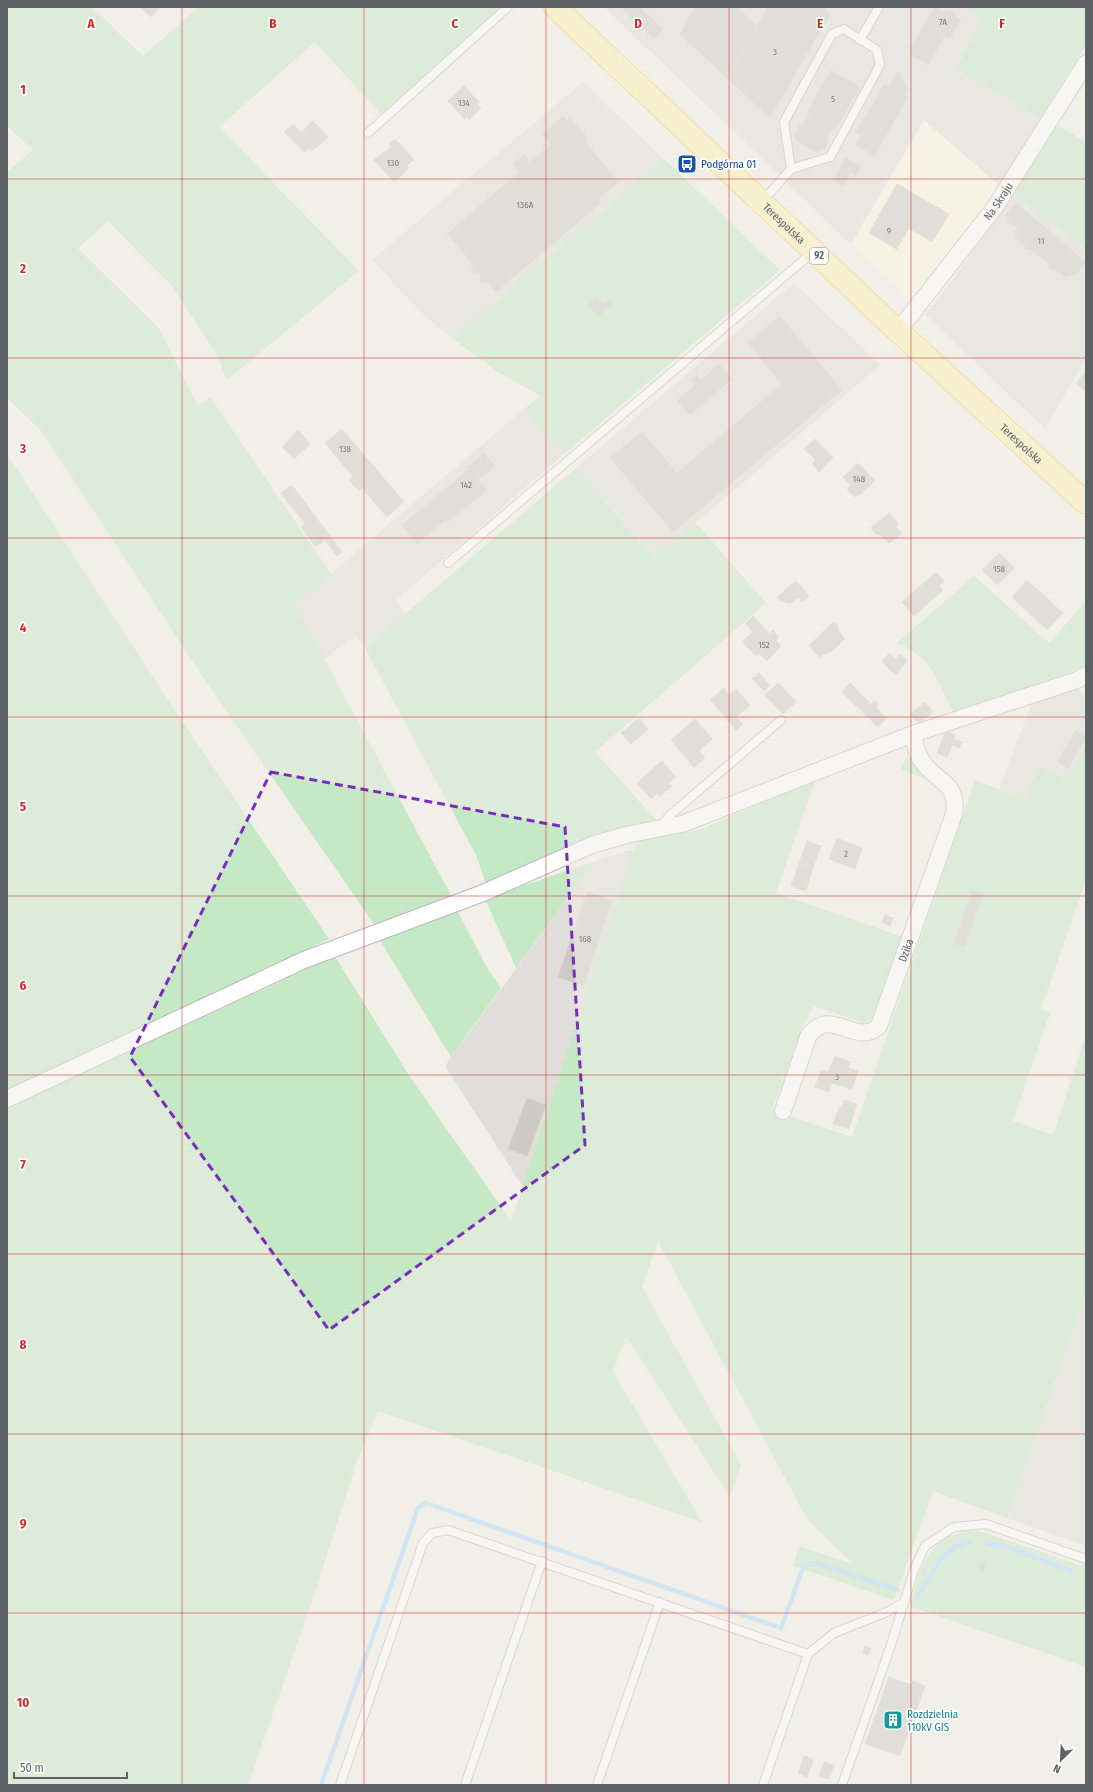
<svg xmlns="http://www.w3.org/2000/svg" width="1093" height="1792" viewBox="0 0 1093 1792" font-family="'Fira Sans Condensed',sans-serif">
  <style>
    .commercial { fill: #fef7e0 }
    .industrial { fill: #e0deda }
    .green { fill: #c5e8c5 }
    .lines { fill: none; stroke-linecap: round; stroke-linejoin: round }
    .stream { stroke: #aadaff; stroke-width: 4.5 }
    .building { fill: #cccac5; stroke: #d6d1c6 }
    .lane-casing { stroke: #b5b8bc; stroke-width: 10 }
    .street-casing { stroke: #b5b8bc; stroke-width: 18 }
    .primary-casing { stroke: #f2c960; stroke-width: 24 }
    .lane { stroke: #fff; stroke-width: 8 }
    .street { stroke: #fff; stroke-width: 16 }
    .primary { stroke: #fff2af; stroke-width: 22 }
    .marked { fill: none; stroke: #7b2cbf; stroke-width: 3; stroke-dasharray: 8 5; stroke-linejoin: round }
    .grid { fill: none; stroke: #d62828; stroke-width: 1; stroke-opacity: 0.55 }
    .labels { text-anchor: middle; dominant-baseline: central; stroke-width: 3.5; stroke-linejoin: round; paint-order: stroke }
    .number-label { font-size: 9px; fill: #7a7d7f }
    .shield { fill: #fff; stroke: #8f9295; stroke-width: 1 }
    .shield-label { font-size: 10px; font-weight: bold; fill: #5f6368 }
    .transit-label { font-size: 11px; fill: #164399; stroke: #fff; text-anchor: start }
    .street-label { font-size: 11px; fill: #5f6368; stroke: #fff }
    .culture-label { font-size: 11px; fill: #0d838f; stroke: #fff; text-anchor: start }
    .grid-label { font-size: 13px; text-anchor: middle; font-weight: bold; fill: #d62828; stroke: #fff; stroke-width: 3.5; stroke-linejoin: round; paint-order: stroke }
  </style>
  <rect width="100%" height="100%" fill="#f1efe8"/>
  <!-- commercial -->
  <path class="commercial" d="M 924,120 L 1000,186 L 914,303 L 851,244 Z"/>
  <!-- industrial -->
  <path class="industrial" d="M 604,7 L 963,7 L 983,19 L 955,68 L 1040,118 L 1000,186 L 924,120 L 851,244 Z
    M 583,82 L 664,159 L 452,338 L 427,318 L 372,260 Z
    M 1013,195 L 1086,249 L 1086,358 L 1045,429 L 925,314 L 953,279 Z
    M 794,283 L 880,365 L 696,523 L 655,555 L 575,469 Z
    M 523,410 L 564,454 L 396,600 L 405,615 L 365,648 L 356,635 L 324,659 L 295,604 Z
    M 1077,687 L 1086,698 L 1086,744 L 1066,780 L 1026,800 L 999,789 L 1032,703 Z
    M 637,848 L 523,1187 L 445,1066 L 595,861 Z
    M 1086,1294 L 1086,1546 L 1007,1518 Z"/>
  <!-- green -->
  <path class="green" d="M 7,7 L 92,7 L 143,56 L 199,7 L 503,7 L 381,114 L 315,42 L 219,127 L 359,271 L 227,380 L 216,353 L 172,286 L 108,221 L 78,248 L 158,327 L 198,406 L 210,397 L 331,574 L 295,604 L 453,899 L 376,927 L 205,680 L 41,431 L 7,398 L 7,172 L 33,150 L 7,126 Z
    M 963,7 L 1086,7 L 1086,45 L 1040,118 L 955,68 L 983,19 Z
    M 1057,125 L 1086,142 L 1086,249 L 1013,195 Z
    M 664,159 L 780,270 L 564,454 L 523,410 L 540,396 L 498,372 L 452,338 Z
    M 7,454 L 172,706 L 329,939 L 7,1093 Z
    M 575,469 L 654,555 L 696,523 L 766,603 L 595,752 L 657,821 L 486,884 L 476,855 L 365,648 Z
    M 974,576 L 1049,643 L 1086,601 L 1086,665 L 1040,683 L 953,711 C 936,678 933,658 897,643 Z
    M 1086,744 L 1086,880 L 1041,1009 L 1050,1013 L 1013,1121 L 1053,1135 L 1086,1035 L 1086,1294 L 1007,1518 L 933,1491 L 894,1600 L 793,1566 L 799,1546 L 853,1564 L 807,1519 L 658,1241 L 642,1287 L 741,1465 L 730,1497 L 626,1336 L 613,1372 L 702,1522 L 378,1411 L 357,1461 L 314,1595 L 248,1785 L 7,1785 L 7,1108 L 280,982 L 334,955 L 410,1077 L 511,1221 L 639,837 L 689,832 L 702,829 L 816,778 L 776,893 L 903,937 L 873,1018 L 865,1023 L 814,1006 L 802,1028 L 772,1110 L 852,1137 L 975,780 L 1026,800 L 1038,767 L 1066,780 Z
    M 907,756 L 944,787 L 901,769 Z
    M 595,861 L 516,968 L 485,899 Z
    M 456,908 L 487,968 L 501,988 L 451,1057 L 378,937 Z
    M 966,1530 L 979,1531 L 1086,1567 L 1086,1667 L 910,1606 C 922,1566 923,1545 966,1530 Z"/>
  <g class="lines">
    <!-- stream -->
    <path class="stream" d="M 986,1543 L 1007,1547 L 1072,1571
      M 917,1597 L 942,1558 L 955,1547 L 970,1542
      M 321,1785 L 418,1508 L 426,1503 L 781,1628 L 804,1565 L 816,1563 L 898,1590"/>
  </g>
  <!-- building -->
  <path class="building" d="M 141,7 L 160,7 L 151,17 Z
    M 626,7 L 640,7 L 663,29 L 654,39 L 623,10 Z
    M 695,7 L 737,7 L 757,26 L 727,78 L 680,34 Z
    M 768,7 L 823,7 L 830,14 L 770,118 L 727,78 Z
    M 935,7 L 945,13 L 946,10 L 953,11 L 955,16 L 961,20 L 949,39 L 925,24 Z
    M 925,24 L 945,36 L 928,65 L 910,55 L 910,49 Z
    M 831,70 L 860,87 L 836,129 L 834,127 L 826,139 L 829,141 L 826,147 L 822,151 L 817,152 L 796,140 L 795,134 L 800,124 L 802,126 L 810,113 L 807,112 Z
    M 898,71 L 908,89 L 905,95 L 889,87 Z
    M 884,84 L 908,97 L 900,111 L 876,99 Z
    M 464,86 L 479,102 L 477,104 L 481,108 L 469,120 L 467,117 L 465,119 L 448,101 Z
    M 876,99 L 900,111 L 880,146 L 856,132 Z
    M 563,117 L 567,121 L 570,118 L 588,139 L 585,142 L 618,181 L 622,179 L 598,199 L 601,203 L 496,292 L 487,282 L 481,283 L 479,272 L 473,273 L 471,262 L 447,234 L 519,172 L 513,164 L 524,155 L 530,162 L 551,145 L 542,134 Z
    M 313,121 L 328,137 L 312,151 L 309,148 L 304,152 L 284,132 L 293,124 L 301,133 Z
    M 862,135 L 880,146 L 875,156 L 856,145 Z
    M 395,139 L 414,159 L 407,166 L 409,168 L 394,182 L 374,160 L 391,147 L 389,144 Z
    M 845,158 L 861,165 L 856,176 L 850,173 L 844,186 L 834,181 Z
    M 897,184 L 949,214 L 932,242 L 881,212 Z
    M 1016,203 L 1086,262 L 1077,274 L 1065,277 L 1055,269 L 1050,270 L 1048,263 L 1032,250 L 1025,249 L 1025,245 L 1015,237 L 1017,226 L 1008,223 L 1008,218 L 1005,215 Z
    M 881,212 L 909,228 L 897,249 L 869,233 Z
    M 596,297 L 603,304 L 608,300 L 612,304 L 599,316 L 588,305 Z
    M 780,316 L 842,390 L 673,532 L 610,458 L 642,432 L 677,473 L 782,384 L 748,343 Z
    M 719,364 L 732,379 L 690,415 L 677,401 L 695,385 L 691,380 L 697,375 L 701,380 Z
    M 1086,371 L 1086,389 L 1085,391 L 1076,384 Z
    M 342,429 L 365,456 L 348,471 L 325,443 Z
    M 298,430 L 310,444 L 294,459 L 282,447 Z
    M 815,439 L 833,457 L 819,472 L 812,464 L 816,460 L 804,449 Z
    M 484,453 L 495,466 L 478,480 L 487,490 L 447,522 L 430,502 L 469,469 L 467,467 Z
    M 365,456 L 404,502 L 387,517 L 362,488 L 359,491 L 349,480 L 353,477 L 348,471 Z
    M 858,463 L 875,481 L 860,495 L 859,494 L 855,497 L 847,489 L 851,485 L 843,477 Z
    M 292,485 L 342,552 L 337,556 L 325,540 L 316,547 L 301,527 L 305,524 L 281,493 Z
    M 430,502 L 446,520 L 417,544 L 402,525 Z
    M 889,513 L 899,524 L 896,527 L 902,533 L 889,544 L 879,534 L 877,535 L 871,528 Z
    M 999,553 L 1015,568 L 997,585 L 982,570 Z
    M 936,572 L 944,581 L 939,585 L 943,590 L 914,616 L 902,602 Z
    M 1027,580 L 1063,613 L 1047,630 L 1012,597 Z
    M 796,581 L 809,596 L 802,602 L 798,597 L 791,603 L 780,601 L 777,597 Z
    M 753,616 L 765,629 L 747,647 L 743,641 L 753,632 L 746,623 Z
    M 833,623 L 837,625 L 839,631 L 845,639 L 834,649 L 819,657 L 809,645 Z
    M 765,629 L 770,634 L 773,630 L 779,637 L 776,640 L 781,646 L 767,661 L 759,653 L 756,656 L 747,647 Z
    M 889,653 L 903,666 L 896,675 L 882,662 Z
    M 900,654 L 908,661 L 903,666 L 896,659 Z
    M 759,673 L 770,685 L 764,691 L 752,679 Z
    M 778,683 L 796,702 L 783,714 L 765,695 Z
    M 850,683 L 871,704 L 874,701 L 879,703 L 876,708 L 886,718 L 878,727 L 842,692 Z
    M 724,688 L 729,695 L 736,689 L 750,705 L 736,717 L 743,724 L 736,730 L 710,700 Z
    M 925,702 L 933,712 L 918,723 L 910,714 Z
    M 639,718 L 648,729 L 631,744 L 621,733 Z
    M 695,719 L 712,739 L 699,751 L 705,758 L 694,767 L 671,740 Z
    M 1076,730 L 1086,738 L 1068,768 L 1057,762 Z
    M 946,731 L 955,735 L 954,739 L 962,742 L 959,748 L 952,745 L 947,757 L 937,753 Z
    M 662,761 L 676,777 L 669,783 L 672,786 L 666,791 L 649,772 Z
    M 649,772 L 666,791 L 660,796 L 658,793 L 651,799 L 637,783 Z
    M 837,838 L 862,848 L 855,869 L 829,859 Z
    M 807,841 L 821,846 L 813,868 L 799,863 Z
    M 799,863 L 813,868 L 806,891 L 791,886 Z
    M 972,890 L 983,894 L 965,947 L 954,943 Z
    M 587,892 L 612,900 L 584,986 L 558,977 Z
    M 885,915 L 893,918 L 890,926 L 882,922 Z
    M 835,1056 L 850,1062 L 848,1068 L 858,1071 L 852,1089 L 832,1083 L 829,1092 L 815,1087 L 821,1070 L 828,1072 Z
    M 527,1098 L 546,1105 L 527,1156 L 508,1149 Z
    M 844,1100 L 857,1104 L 849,1129 L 833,1124 L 839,1107 L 842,1108 Z
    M 981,1562 L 986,1564 L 984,1572 L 978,1570 Z
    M 865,1646 L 871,1648 L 868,1655 L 863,1653 Z
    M 889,1677 L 912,1685 L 913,1681 L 925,1686 L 900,1756 L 865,1744 Z
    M 804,1756 L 814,1759 L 807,1777 L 798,1773 Z
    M 824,1762 L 834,1765 L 829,1779 L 819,1776 Z"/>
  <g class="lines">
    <!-- lane casing -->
    <g class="lane-casing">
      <path id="lane" d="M 860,40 L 879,7
        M 368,133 L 508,7
        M 762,202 L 791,169 L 830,157 L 880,65 L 877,50 L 844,29 L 832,34 L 784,122 L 791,169
        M 448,563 L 813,252
        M 661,826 L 669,816 L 781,720
        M 340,1785 L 423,1543 L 432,1533 L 448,1530 L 808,1654
        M 465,1785 L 542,1561
        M 597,1785 L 660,1602
        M 763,1785 L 808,1654 L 834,1633 L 887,1612 L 903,1603
        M 842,1785 L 891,1645 L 914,1570 L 925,1546 L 954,1527 L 986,1524 L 1086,1559"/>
    </g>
    <!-- street casing -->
    <g class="street-casing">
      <g id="street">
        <path id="s1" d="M 898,331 L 995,207 L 1086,63"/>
        <path d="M 7,1099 L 304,960 L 483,893 L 592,845 L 626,835 L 682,824 L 913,734 L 1077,680 L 1086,675"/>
        <path id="s2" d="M 783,1111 L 808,1037 C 830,1004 856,1048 879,1026 L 954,814 C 959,781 936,783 922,761 C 916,753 915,744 913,734"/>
      </g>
    </g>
    <!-- primary casing -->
    <g class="primary-casing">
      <g id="primary">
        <path id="s3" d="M 555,7 L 898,331 L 1086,503"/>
      </g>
    </g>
    <!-- lane -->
    <use href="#lane" class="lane"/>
    <!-- street -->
    <use href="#street" class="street"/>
    <!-- primary -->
    <use href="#primary" class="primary"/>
  </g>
  <!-- marked area -->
  <path d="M0 0H1093V1792H0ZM 271,772 L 565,827 L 585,1145 L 329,1330 L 130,1057 Z" fill="#f1efe8" fill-opacity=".55" fill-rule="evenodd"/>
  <path class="marked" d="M 271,772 L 565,827 L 585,1145 L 329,1330 L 130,1057 Z"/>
  <!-- grid -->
  <path class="grid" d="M 182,7 L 182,1785M 364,7 L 364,1785M 546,7 L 546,1785M 729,7 L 729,1785M 911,7 L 911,1785M 7,179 L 1086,179M 7,358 L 1086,358M 7,538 L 1086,538M 7,717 L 1086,717M 7,896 L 1086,896M 7,1075 L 1086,1075M 7,1254 L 1086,1254M 7,1434 L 1086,1434M 7,1613 L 1086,1613"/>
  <!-- icons -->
  <defs>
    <g id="bus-square" transform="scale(1)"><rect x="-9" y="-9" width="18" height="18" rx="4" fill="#1a4fb4" stroke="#fff"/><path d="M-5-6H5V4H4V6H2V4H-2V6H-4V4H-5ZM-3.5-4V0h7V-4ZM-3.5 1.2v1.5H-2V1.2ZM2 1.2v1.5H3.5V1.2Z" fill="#fff"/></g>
    <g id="building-square" transform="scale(1)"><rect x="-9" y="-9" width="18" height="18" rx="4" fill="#0f9aa8" stroke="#fff"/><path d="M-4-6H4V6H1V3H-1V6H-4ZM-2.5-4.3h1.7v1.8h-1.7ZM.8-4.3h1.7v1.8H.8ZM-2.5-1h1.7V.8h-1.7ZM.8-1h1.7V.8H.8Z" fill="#fff"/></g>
  </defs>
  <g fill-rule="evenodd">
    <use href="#bus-square" x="687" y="164"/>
    <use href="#building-square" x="893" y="1720"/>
  </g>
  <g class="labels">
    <!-- number labels -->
    <g class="number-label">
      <text x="943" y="22">7A</text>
      <text x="775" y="52">3</text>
      <text x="833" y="99">5</text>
      <text x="464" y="103">134</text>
      <text x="393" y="163">130</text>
      <text x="525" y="205">136A</text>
      <text x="889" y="231">9</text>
      <text x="1041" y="241">11</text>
      <text x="345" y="449">138</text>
      <text x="859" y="479">148</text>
      <text x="466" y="485">142</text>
      <text x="999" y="569">158</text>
      <text x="764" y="645">152</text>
      <text x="846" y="854">2</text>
      <text x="585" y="939">168</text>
      <text x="837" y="1077">3</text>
    </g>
    <!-- shield labels -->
    <rect class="shield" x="810" y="248" width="18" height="16" rx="3"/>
    <g class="shield-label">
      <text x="819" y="256">92</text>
    </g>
    <!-- transit labels -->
    <g class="transit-label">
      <text x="701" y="164">Podgórna 01</text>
    </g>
    <!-- street labels -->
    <g class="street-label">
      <text stroke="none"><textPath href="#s1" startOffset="164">Na Skraju</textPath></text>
      <text stroke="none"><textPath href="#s3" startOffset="315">Terespolska</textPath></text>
      <text stroke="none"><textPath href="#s3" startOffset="639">Terespolska</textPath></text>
      <text stroke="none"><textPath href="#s2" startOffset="237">Dzika</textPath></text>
    </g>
    <!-- culture labels -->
    <g class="culture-label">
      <text x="907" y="1714">Rozdzielnia<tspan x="907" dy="13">110kV GIS</tspan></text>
    </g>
  </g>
  <g class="grid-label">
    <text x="91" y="28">A</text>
    <text x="273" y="28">B</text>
    <text x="455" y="28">C</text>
    <text x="638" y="28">D</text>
    <text x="820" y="28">E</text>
    <text x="1002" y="28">F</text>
    <text x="23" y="94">1</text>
    <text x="23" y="273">2</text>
    <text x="23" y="453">3</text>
    <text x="23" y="632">4</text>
    <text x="23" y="811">5</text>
    <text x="23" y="990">6</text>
    <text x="23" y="1169">7</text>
    <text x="23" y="1349">8</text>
    <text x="23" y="1528">9</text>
    <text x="23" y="1707">10</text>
  </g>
  <!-- border -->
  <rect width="1093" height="1792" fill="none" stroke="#5f6368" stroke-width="16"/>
  <!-- north arrow -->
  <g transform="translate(1061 1760) rotate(204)" stroke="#ffffff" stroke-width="3" paint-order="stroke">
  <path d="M0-3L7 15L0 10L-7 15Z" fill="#5f6368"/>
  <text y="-6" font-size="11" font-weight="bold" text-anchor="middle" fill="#5f6368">N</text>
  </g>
  <!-- scale -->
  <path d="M14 1772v6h113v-6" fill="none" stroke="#5f6368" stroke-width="2"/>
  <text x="20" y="1772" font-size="12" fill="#5f6368" stroke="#ffffff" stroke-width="3" paint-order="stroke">50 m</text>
</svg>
